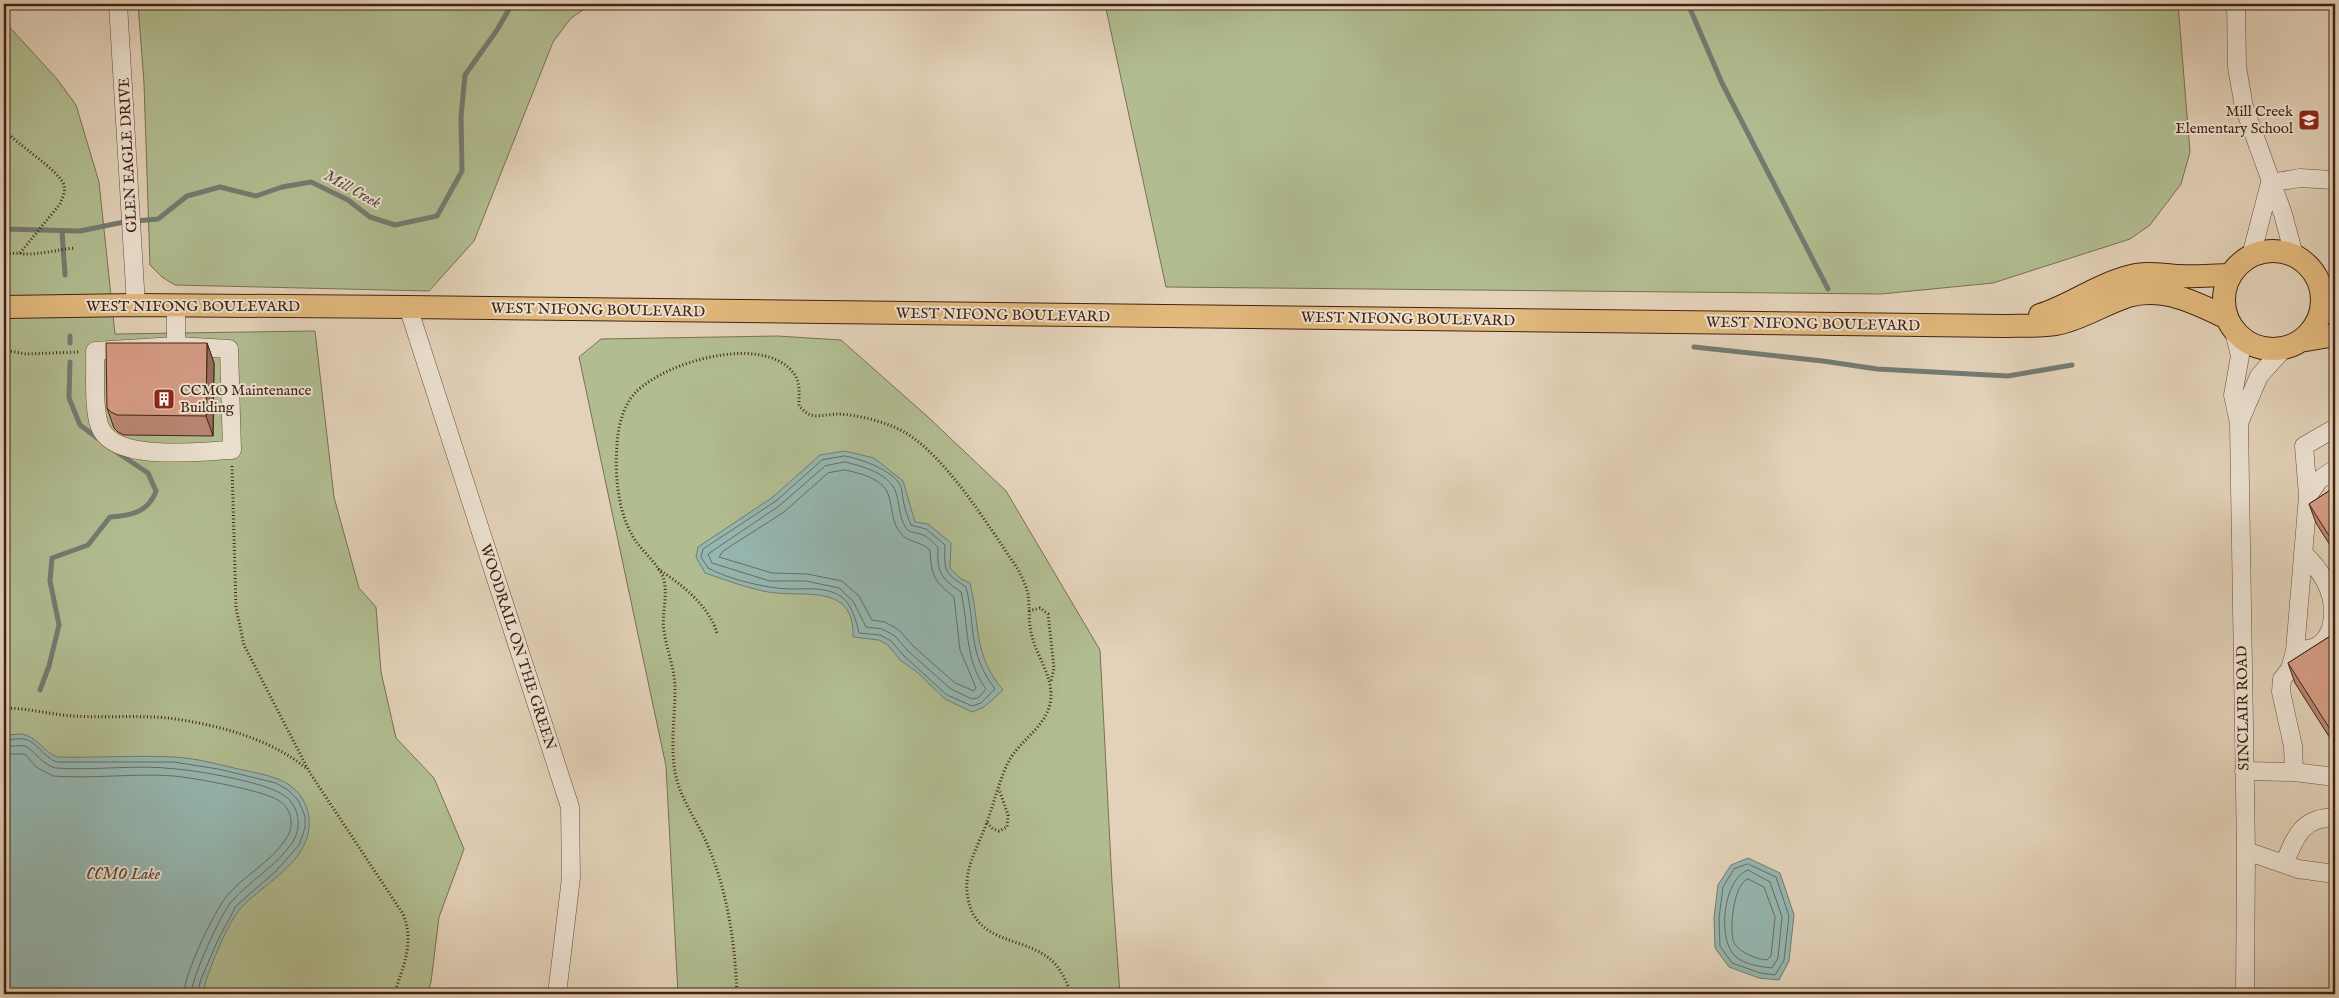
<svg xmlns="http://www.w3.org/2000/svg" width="2339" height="998" viewBox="0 0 2339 998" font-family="'IM FELL English',serif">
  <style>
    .green { fill: #b1bd91; stroke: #7a7052 }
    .water { fill: #95b7b1; stroke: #747b71 }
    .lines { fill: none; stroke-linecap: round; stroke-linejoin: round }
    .shore { stroke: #6c6c62; stroke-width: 1 }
    .stream { stroke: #747b71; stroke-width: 5 }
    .minor-casing { stroke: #6b4e3c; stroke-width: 19 }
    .major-casing { stroke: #432212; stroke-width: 24 }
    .path { stroke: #432212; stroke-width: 3; stroke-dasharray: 1 2.5; stroke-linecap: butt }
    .minor { stroke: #ede2d2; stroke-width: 18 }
    .major { stroke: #e2b97c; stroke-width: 22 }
    .wall { fill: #b88672; stroke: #432212 }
    .shaded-wall { fill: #966d5d; stroke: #432212 }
    .building { fill: #d69c85; stroke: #432212 }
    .labels { text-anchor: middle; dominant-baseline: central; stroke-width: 4; stroke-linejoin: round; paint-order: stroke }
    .poi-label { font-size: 15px; fill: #432212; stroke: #ede2d2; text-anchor: end }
    .street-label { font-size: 15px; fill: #432212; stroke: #ede2d2 }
    .water-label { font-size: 16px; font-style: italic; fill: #58473a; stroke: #ede2d2 }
  </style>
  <rect width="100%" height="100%" fill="#e3d2b9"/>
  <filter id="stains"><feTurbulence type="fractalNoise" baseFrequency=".004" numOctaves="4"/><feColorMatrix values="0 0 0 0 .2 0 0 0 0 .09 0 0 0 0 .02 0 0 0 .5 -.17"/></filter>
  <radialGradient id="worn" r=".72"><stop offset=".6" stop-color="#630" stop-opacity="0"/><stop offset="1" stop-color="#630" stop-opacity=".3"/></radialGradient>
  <!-- green -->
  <path class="green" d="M 138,4 L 592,4 L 571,18 L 553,42 L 474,241 L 429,291 L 175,285 L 162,277 L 150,265 L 144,83 Z
    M 1105,4 L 2178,4 L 2190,152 L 2181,184 L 2150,225 L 2130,239 L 1993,283 L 1881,294 L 1166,287 Z
    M 4,21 L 57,79 L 76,105 L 99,182 L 115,334 L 315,331 L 334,497 L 359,588 L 376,607 L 381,672 L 396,738 L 434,778 L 464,849 L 439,917 L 431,982 L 427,994 L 4,994 Z
    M 777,336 L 841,340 L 928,417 L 1006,491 L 1100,650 L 1112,883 L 1120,994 L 678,994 L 666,766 L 579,357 L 601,339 Z"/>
  <!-- water -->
  <path class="water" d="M 845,451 L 874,458 L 903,481 L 915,522 L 928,524 L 951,543 L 950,568 L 961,579 L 970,583 C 980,624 973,655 1003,690 L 984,707 L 972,712 L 945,699 L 917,672 L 900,660 L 888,645 L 879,640 L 853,637 C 855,582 803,598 768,592 C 747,588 726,580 705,573 L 696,557 L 698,547 L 773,497 L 820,455 Z
    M 23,734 C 42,741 41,750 57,757 C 96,758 135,755 174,757 C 195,758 217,764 238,769 C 251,772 265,774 278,779 C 307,790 317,821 303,847 C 292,870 258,889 241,908 C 226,925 208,972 202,994 L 4,994 L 4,735 Z
    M 1748,858 L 1780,873 L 1794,915 L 1789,961 L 1779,980 L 1759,978 L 1729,967 L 1715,948 L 1714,918 L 1718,885 L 1731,865 Z"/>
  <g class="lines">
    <!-- shore -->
    <path class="shore" d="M 845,456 C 861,459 900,472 902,491 C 903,503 906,513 911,525 L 926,529 L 945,545 C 944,570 944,573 966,587 C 976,627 967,652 995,689 L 981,703 L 972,706 L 947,695 L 904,656 L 891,641 L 880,635 L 859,633 C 856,620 851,600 837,594 C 822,587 805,589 791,589 C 768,589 728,579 708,568 L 701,557 L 703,549 L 776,501 L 822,460 Z
      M 845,462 C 862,466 887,473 895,490 C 900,502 898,516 906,528 C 910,534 917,532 923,535 C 928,537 934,543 938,547 C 937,572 940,578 961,592 C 969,626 964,659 986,689 L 978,698 L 972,699 L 951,689 L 908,651 L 895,636 L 882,629 L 866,627 L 853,601 L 839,588 L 806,581 L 770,581 L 712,563 L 708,554 L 779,506 L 825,466 Z
      M 845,470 C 859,473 882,478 888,494 C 893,507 891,522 901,534 C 908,542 920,541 930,550 C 931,576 935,582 954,597 L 960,650 L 976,688 L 974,691 L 955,683 L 913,646 L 899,630 L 885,622 L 872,620 L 859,596 L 842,581 L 807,574 L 772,573 L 719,557 L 723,551 L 784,512 L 828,473 Z
      M 4,740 C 10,740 18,738 24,739 C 36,741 43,756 56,762 L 174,762 L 218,769 L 276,783 L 288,790 L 298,800 L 305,816 L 305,828 L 299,845 L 276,871 L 236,906 L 218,940 L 201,979 L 197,994
      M 4,746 C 10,747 19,745 25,746 C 33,749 40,763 55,768 C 95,771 136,764 176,769 C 201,771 262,782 282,794 C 299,804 303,827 292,843 C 276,866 251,880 232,901 C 220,915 192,977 191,994
      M 4,754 L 25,754 L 36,767 L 53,776 C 93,779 135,773 174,776 C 195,778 261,790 278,800 C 292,808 295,826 286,839 C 270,863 243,876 226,897 C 213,914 184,974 184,994
      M 1748,864 L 1776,877 L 1789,916 L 1784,960 L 1775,975 L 1760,973 L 1732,963 L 1720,946 L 1719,918 L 1723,887 L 1734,869 Z
      M 1748,870 L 1770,882 L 1782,917 L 1778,958 L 1772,968 C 1761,967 1743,964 1735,956 C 1717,939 1723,879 1748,870 Z
      M 1748,879 L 1764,887 L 1775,917 L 1771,956 L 1767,960 C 1756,959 1740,953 1734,943 C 1729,931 1733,883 1748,879 Z"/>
    <!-- stream -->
    <path class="stream" d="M 1688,4 L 1722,83 L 1828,289
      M 4,229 L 80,231 L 124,222 L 158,219 L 187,196 L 220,187 L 256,196 L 282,187 L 311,182 L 348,200 L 370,217 L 395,225 L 437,216 L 462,171 L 461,117 L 465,75 L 497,30 L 512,4
      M 62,231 L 65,275
      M 70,336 L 70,343
      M 1694,347 L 1823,361 L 1877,369 L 2008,376 L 2072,365
      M 70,362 L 69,398 L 80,425 L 100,440
      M 40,690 L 49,666 L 59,625 L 50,581 L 52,558 L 88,545 L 110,517 C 130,516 149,512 156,491 L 148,473 L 115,451"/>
    <!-- minor casing -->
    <g class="minor-casing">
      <path id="minor" d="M 118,4 L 136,305
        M 2236,4 L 2237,67 L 2244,107 L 2283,214 L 2294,255
        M 2270,183 L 2300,178 L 2332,180 L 2335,182
        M 2251,256 L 2270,183
        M 176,306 L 176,346
        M 408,307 L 570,807 L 571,878 L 557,994
        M 2234,331 L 2240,356 L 2233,395 L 2239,423 L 2246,851 L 2245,994
        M 176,346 L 229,349 L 232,450 C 201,451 121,462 102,431 C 92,415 96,371 95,351 Z
        M 2239,423 L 2259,376 L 2285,347
        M 2308,496 L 2304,446 L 2335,428
        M 2303,553 C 2324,573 2339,598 2331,628 C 2324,647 2314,649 2295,651 L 2308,496 L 2319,480 L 2335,469
        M 2244,771 L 2294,772 L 2293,746 L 2281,692 L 2282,679 L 2290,669 L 2295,651
        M 2294,772 L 2335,777
        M 2246,851 L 2284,864 C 2296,836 2301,818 2335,817
        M 2284,864 L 2298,869 L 2335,874"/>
    </g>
    <!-- major casing -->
    <g class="major-casing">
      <path id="major" d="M2224 300a49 49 0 1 1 98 0a49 49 0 1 1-98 0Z
        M 4,307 L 136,305 L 408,307 L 2003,326 C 2020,325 2039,327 2056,324 C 2082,319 2103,304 2128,296 C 2163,286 2197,303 2227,318
        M 2040,315 C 2069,306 2094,287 2124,278 C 2147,271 2158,275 2180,276 C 2197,277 2214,275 2230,275
        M 2300,341 L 2335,335"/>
    </g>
    <!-- path -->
    <path class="path" d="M 4,129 C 17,145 58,169 64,185 C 66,192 62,198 60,204 L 20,253 L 4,254
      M 20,253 C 29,257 61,249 75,248
      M 4,350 L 26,354 L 79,352
      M 232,466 L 236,608 L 244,645 L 310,773 L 403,914 C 415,942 403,967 394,994
      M 658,569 C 682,584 709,606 717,633
      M 1029,611 L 1040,608 L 1048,614 L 1054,668 L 1051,682
      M 4,708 C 26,708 49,714 72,716 C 104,718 136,715 168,718 C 215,724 269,738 306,768
      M 987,823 L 993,829 L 999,831 L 1007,827 L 1008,815 L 999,789
      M 737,994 C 735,944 728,893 708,846 C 697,819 677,796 674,765 C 671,740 675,715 675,689 C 675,669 667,651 664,631 C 661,613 669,595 663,577 C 657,563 643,552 635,540 C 616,511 614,467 618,434 C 620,419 626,402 636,392 C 666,362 758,335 791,370 C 801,380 799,393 799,406 C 804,411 808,415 815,416 C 823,416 831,414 838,414 C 857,415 877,420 894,427 C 940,445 988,526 1016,566 C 1021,575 1026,585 1028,594 C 1030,608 1028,623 1032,636 C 1038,660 1055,678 1050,704 C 1045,727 1021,740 1010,759 C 1000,777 995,800 988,819 C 979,846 962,869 968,899 C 977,944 1022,936 1050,959 C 1060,967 1067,982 1071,994"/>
    <!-- minor -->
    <use href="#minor" class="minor"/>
    <!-- major -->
    <use href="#major" class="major"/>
  </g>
  <!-- wall -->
  <path class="wall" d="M 207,343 L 214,363 L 213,436 L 124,435 L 118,432 L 114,428 L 107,408 Z
    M 2335,487 L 2335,553 L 2316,523 L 2309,504 Z
    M 2335,633 L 2335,746 L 2295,683 L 2288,663 Z"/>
  <!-- shaded-wall -->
  <path class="shaded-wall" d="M 207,343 L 214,363 L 213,436 L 206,416 Z"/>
  <!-- building -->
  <path class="building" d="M 106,343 L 207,343 L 206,416 L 117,415 L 111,412 L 107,408 Z
    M 2335,487 L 2335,545 L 2309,504 Z
    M 2335,633 L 2335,737 L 2288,663 Z"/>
  <!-- icons -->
  <defs>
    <g id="school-square" transform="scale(1.125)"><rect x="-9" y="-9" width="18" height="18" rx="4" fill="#8f2418" stroke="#ede2d2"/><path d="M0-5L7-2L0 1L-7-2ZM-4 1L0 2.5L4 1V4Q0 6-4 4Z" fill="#fff"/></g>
    <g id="building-square" transform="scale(1.125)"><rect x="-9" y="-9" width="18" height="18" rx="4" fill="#8f2418" stroke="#ede2d2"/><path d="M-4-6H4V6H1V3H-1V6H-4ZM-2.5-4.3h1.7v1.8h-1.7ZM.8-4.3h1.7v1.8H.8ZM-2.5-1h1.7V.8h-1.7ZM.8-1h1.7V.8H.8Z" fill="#fff"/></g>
  </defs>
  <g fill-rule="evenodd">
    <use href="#school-square" x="2309" y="120"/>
    <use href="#building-square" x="164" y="399"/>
  </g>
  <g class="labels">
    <!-- poi labels -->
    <g class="poi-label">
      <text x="2293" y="111">Mill Creek<tspan x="2293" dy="17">Elementary School</tspan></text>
      <text x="180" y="390" text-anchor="start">CCMO Maintenance<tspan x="180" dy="17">Building</tspan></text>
    </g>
    <!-- street labels -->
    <g class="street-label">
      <text transform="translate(128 155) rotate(-93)">GLEN EAGLE DRIVE</text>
      <text x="193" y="306">WEST NIFONG BOULEVARD</text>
      <text transform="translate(598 310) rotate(1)">WEST NIFONG BOULEVARD</text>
      <text transform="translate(1003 315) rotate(1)">WEST NIFONG BOULEVARD</text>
      <text transform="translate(1408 319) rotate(1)">WEST NIFONG BOULEVARD</text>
      <text transform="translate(1813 324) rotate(1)">WEST NIFONG BOULEVARD</text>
      <text transform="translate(518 647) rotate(72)">WOODRAIL ON THE GREEN</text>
      <text transform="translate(2243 708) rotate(-91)">SINCLAIR ROAD</text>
    </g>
    <!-- water labels -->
    <g class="water-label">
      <text transform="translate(352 190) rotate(29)">Mill Creek</text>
      <text x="123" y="875">CCMO Lake</text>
    </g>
  </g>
  <!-- margin -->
  <rect width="2339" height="998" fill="none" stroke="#e3d2b9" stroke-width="20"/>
  <rect x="5" y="5" width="2329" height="988" fill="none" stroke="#432212" stroke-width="2.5"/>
  <rect x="10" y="10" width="2319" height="978" fill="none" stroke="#432212"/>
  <rect width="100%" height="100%" filter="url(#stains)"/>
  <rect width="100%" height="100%" fill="url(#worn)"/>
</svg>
